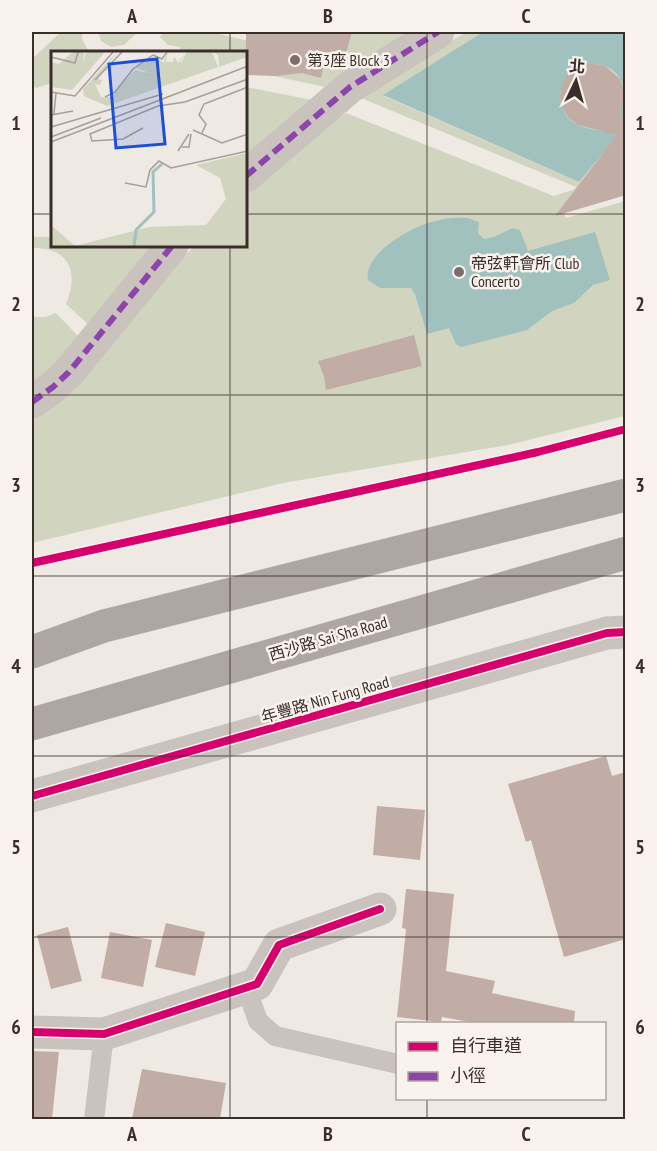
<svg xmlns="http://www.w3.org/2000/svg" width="657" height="1151" viewBox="0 0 657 1151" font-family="'PT Sans Narrow','Noto Sans TC',sans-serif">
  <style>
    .green { fill: #d1d4bf }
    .water { fill: #a1c1bf }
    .building { fill: #c2aca6 }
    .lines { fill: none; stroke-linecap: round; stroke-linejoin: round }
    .lane { stroke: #c9c2bd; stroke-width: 20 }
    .street { stroke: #c9c2bd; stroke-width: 33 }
    .primary { stroke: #aea6a2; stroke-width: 33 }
    .quiet { stroke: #8e44ad; stroke-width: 6; stroke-dasharray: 12 6; stroke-linecap: butt }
    .cycleway-casing { stroke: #faf3ed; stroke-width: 11 }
    .cycleway { stroke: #d6006c; stroke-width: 8 }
    .grid { fill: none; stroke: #3a2e2b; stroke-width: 1.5; stroke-opacity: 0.55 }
    .poi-dot { fill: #796f6c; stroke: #faf3ed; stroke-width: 2 }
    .labels { text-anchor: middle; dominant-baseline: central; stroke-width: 5; stroke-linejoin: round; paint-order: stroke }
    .poi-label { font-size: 16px; fill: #3a2e2b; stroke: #faf3ed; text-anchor: start }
    .street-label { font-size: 16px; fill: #3a2e2b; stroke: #faf3ed }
    .inset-river { fill: none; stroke: #a1c1bf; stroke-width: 3 }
    .inset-road { fill: none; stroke: #a79e9a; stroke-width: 1.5 }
    .view { fill: #1d4ed8; fill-opacity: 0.15; stroke: #1d4ed8; stroke-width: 3 }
    .inset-edge { fill: none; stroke: #3a2e2b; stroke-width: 3 }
    .neatline { fill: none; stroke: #3a2e2b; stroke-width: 2 }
    .grid-label { font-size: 20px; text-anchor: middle; font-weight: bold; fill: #3a2e2b }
  </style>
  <rect width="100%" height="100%" fill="#efe9e4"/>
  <!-- green -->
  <path class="green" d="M 61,32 L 82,32 L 82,39 L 89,52 L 52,52 L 52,83 L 36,88 L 32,84 L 32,59 Z
    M 98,32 L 138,32 L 124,45 L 111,47 L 101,41 Z
    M 164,32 L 211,32 L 332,61 L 340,32 L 410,32 L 325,87 L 246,70 L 246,52 L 180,52 L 180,47 L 168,45 L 160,37 Z
    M 466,32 L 483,32 L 384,96 L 579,182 L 619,134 C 606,131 589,130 577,125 C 531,102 588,33 619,78 C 629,92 620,104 626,118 L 625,195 L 564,213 L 566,218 L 625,201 L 625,416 L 508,445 L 283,483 L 32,543 L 32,418 L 194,246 L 246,246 L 246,193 L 307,140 L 346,113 L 554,196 L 575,189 L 576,187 L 361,98 Z
    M 246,87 L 312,100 L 246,158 Z
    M 32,237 L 52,237 L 52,246 L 154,246 L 90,326 L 66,304 C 80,271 68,247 32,248 Z
    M 56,313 L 79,337 L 59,361 L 32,383 L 32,317 L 45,317 Z"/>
  <!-- water -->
  <path class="water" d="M 483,32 L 625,32 L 625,118 L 619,113 C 626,103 626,91 621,81 C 605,48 554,68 561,103 C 563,112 569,121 578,125 C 589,130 606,131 619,134 L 579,182 L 383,95 Z
    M 468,218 L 479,222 L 478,233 L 484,239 L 494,237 L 513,228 L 520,230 L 528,251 L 595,232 L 610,280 L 593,285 L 574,303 L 552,311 L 527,330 L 461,347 L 456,344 L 449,328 L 427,334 L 415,294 L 411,288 L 380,288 L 368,280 C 363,253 413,226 435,221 C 446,218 457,217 468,218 Z"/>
  <!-- building -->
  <path class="building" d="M 246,32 L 352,32 L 341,70 L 324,65 L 321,78 L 302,73 L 276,76 L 246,75 Z
    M 584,64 L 595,64 L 605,66 L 620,79 L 624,89 L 624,99 L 621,114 L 626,118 L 626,195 L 555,216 L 617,135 L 578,125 L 569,118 L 563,109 L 560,98 L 561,87 L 566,77 Z
    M 414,335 L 422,366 L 326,390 L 324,376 L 318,361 Z
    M 606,756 L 612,776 L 626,772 L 626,939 L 564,957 L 531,840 L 526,842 L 508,784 Z
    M 377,806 L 425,810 L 420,860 L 373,855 Z
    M 406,889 L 454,894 L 446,971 L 495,981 L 492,993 L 575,1011 L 574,1023 L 475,1023 L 442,1017 L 441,1022 L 397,1017 L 406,929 L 402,928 Z
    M 166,923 L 205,932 L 195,976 L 155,967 Z
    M 68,927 L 82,981 L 51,989 L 37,935 Z
    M 110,932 L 152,940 L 143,987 L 101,978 Z
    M 32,1051 L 59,1052 L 52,1119 L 32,1119 Z
    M 142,1069 L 226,1083 L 220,1119 L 132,1119 Z"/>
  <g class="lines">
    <!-- lane -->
    <path class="lane" d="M 246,987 L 258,1021 L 275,1036 L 398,1064
      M 94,1120 L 104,1034"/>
    <!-- street -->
    <path class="street" d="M 246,176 L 350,87 L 438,32
      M 32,402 L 53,387 L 69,372 L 172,246
      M 32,796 L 607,633 L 626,632
      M 32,1032 L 104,1034 L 257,984 L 279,945 L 380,909"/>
    <!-- primary -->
    <path class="primary" d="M 32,652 L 104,626 L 626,495
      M 32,724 L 626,553"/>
    <!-- quiet -->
    <path class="quiet" d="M 246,176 L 350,87 L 438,32
      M 32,402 L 53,387 L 69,372 L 172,246"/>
    <!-- cycleway casing -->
    <g class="cycleway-casing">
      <path id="cycleway" d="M 32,563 L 538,452 L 626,429
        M 32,796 L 607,633 L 626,632
        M 32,1032 L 104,1034 L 257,984 L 279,945 L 380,909"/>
    </g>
    <!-- cycleway -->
    <use href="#cycleway" class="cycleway"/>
  </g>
  <!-- grid -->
  <path class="grid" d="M 230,32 L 230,52M 427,32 L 427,1024M 32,214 L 52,214M 246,214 L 626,214M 230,246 L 230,1120M 32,395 L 626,395M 32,576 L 626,576M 32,756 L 626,756M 32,937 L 626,937M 427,1098 L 427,1120"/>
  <!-- markers -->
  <g class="poi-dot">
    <circle cx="295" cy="60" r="6"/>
    <circle cx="459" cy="272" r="6"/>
  </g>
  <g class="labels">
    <!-- poi labels -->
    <g class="poi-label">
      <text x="307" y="60">第3座 Block 3</text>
      <text x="471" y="263">帝弦軒會所 Club<tspan x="471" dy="18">Concerto</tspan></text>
    </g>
    <!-- street labels -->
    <g class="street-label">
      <text transform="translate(328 638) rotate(-16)">西沙路 Sai Sha Road</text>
      <text transform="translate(325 699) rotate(-16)">年豐路 Nin Fung Road</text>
    </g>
  </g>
  <!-- overview -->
  <g transform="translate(51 51)">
    <rect width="196" height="196" fill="#efe9e4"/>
    <path d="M 22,1 L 33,1 L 32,12 L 35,1 L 54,1 L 21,39 L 0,36 L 0,11 L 8,13 ZM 66,1 L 47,28 L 51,29 L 49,34 L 44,33 L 50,46 L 59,46 L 84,19 L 101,23 L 85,17 L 101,6 L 114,12 L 113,9 L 117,1 L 115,11 L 122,11 L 123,5 L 127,12 L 135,1 L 129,11 L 130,12 L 136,1 L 161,1 L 167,16 L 56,55 L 33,45 L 32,38 ZM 162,1 L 196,1 L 196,6 L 168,16 L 167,4 ZM 196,102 L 196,196 L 0,196 L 0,174 L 24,195 L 98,176 L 155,174 L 175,148 L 169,127 L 145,114 Z" fill="#d1d4bf"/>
    <path class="inset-river" d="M 83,196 L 85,179 L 103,161 L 102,121 L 111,113"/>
    <path class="inset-road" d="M 102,4 L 111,8 L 116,1M 0,6 L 24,12 L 27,1M 44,29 L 71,1M 0,41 L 24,45 L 62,1M 54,46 L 64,41 L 82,18 L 102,4M 3,63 L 5,42M 0,64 L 22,60M 0,76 L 112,43M 92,77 L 72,88 L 41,90 L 39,83 L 107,55 L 134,51 L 197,28M 142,79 L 171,92 L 197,83M 151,82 L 155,73 L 148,64 L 153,53 L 197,36M 0,86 L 50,67M 0,91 L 197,15M 131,96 L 138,96 L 140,83M 127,100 L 138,83M 74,132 L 95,136 L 99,119 L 108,110 L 120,117 L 197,100"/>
    <path class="view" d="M 106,8 L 114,93 L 65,97 L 58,13 Z"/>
    <rect width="196" height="196" class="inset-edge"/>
  </g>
  <!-- border -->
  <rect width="657" height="1151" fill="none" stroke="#faf3ed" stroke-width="66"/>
  <!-- legend -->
  <rect x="396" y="1022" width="210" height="78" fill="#faf3ed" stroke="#ada49f" stroke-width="1.5"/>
  <rect x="408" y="1042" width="30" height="9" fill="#d6006c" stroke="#ada49f" stroke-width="1.5"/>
  <text x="450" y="1052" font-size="18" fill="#3a2e2b">自行車道</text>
  <rect x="408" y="1072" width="30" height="9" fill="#8e44ad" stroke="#ada49f" stroke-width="1.5"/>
  <text x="450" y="1082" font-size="18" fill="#3a2e2b">小徑</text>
  <!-- north arrow -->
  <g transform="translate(576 81) rotate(5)" stroke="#faf3ed" stroke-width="4.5" paint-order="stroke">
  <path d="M0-4.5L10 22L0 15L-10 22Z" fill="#3a2e2b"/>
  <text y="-9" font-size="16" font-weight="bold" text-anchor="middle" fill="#3a2e2b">北</text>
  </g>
  <rect x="33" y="33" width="591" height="1085" class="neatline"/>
  <g class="grid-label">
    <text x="132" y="23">A</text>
    <text x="328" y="23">B</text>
    <text x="526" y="23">C</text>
    <text x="16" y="130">1</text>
    <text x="640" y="130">1</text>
    <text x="16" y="311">2</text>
    <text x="640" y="311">2</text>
    <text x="16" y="492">3</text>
    <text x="640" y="492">3</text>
    <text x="16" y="673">4</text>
    <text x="640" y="673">4</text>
    <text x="16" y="854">5</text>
    <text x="640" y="854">5</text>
    <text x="16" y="1034">6</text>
    <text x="640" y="1034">6</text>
    <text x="132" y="1141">A</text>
    <text x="328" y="1141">B</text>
    <text x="526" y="1141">C</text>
  </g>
</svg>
